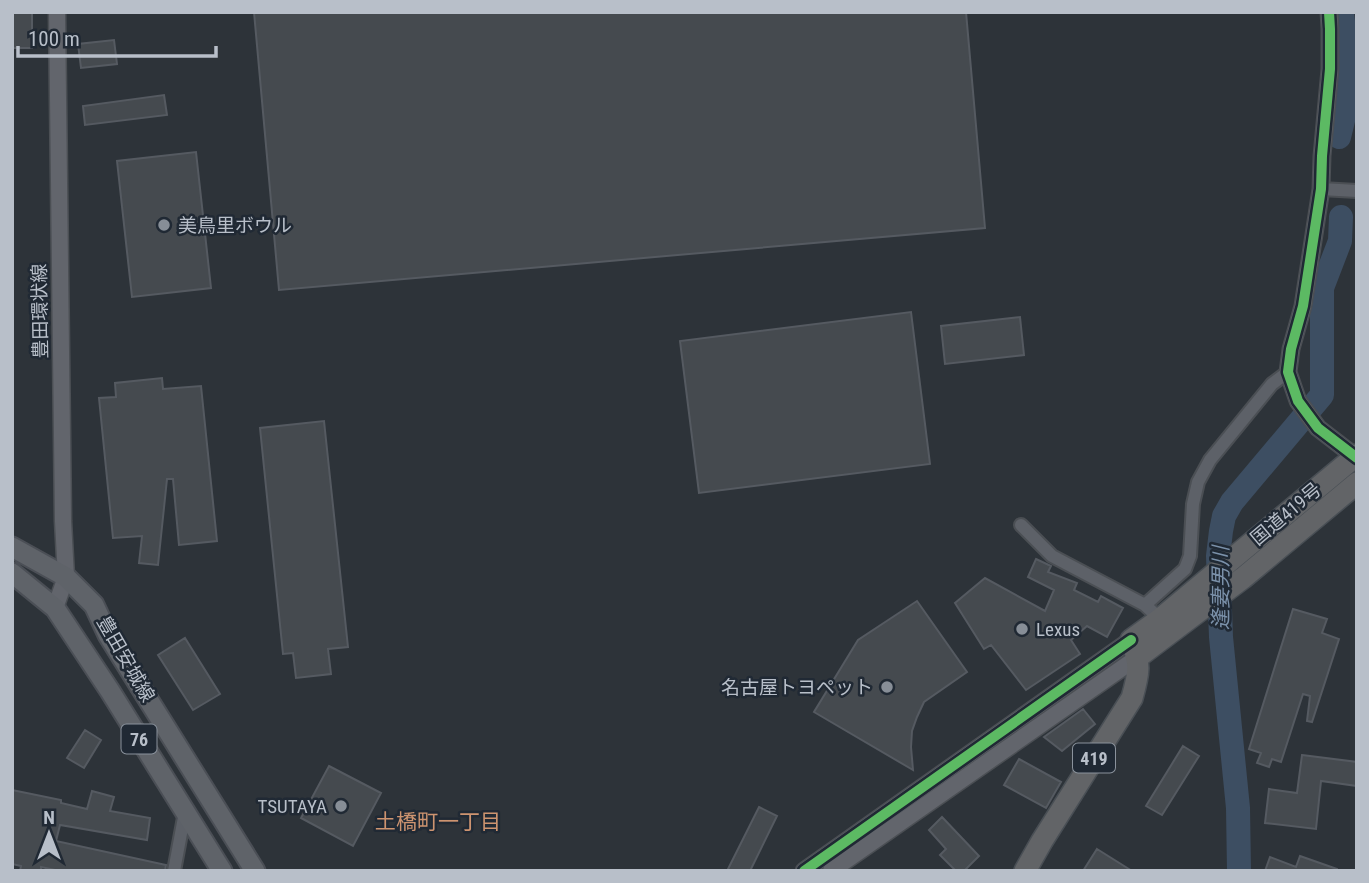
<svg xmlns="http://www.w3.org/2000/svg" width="1369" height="883" viewBox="0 0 1369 883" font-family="'Roboto Condensed','Noto Sans JP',sans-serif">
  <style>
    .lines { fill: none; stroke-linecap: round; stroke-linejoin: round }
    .river { stroke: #3d4e62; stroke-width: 24 }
    .building { fill: #454a4f; stroke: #555a61; stroke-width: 2 }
    .street-casing { stroke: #4b4f54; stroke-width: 16 }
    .secondary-casing { stroke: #4b4f54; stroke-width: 19 }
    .primary-casing { stroke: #4b4f56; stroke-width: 23 }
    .highway-casing { stroke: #494f55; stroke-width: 24 }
    .street { stroke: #5d6168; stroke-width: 12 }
    .secondary { stroke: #62656c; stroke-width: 16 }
    .primary { stroke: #5f6369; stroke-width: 19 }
    .highway { stroke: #626467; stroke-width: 21 }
    .cycleway-casing { stroke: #202934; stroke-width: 15 }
    .cycleway { stroke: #5cba63; stroke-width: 10 }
    .poi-dot { fill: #878e97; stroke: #202934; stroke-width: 2.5 }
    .labels { text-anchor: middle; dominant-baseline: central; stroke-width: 5; stroke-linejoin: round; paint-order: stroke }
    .shield { fill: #202934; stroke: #8a929c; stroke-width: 2 }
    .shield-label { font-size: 18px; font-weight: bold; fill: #b8bfc9 }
    .poi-label { font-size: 19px; fill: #b8bfc9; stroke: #202934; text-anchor: start }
    .street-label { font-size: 19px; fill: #b8bfc9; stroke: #202934 }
    .water-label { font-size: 21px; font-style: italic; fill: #7b91aa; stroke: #202934 }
    .neighbourhood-label { font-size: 21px; fill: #cd9470; stroke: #202934 }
  </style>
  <rect width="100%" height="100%" fill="#2d3339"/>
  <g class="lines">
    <!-- river -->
    <path class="river" d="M 1339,137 C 1342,124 1346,111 1347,98 C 1349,69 1345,41 1342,12
      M 1239,871 L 1238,808 L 1221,637 L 1218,556 L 1221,531 L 1224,516 L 1232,502 L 1322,395 L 1322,288 L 1340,241 L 1341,217"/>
  </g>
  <!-- building -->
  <path class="building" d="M 254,12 L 966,12 L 985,228 L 279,290 Z
    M 12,13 L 32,13 L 32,48 L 12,48 Z
    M 114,40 L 117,64 L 81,68 L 78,44 Z
    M 164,95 L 167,115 L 85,125 L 83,106 Z
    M 196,152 L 211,288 L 132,297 L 117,161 Z
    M 911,312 L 930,464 L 699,493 L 680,341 Z
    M 1020,317 L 1024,355 L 945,364 L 941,326 Z
    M 162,378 L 163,389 L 201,386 L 217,541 L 179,545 L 173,479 L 167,479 L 158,565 L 139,563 L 142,536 L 113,538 L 99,398 L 116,397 L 115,383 Z
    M 324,421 L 348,647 L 328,649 L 331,674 L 296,678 L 293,653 L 283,654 L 260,428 Z
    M 1036,559 L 1051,566 L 1048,572 L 1077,583 L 1074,590 L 1098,602 L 1101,596 L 1123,608 L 1107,637 L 1087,626 L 1071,640 L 1080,654 L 1026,690 L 991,645 L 984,649 L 955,603 L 985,578 L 1045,611 L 1054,590 L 1028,577 Z
    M 917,601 L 967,672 L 924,702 L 917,717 L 912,731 L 911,747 L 913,770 L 814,712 L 858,640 Z
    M 1293,609 L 1327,619 L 1322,633 L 1339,639 L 1312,722 L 1307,721 L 1310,696 L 1303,694 L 1281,762 L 1272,759 L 1269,767 L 1257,763 L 1261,753 L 1249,749 Z
    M 185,638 L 220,694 L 193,710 L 158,655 Z
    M 1083,709 L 1095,724 L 1062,751 L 1044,737 Z
    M 85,730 L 101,740 L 84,768 L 67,758 Z
    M 1183,746 L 1199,756 L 1162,815 L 1146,806 Z
    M 1302,755 L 1357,762 L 1357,786 L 1321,781 L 1316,829 L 1265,823 L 1269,789 L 1297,793 Z
    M 1019,759 L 1061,782 L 1046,808 L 1004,785 Z
    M 329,766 L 381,793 L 353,846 L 301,818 Z
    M 12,790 L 61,800 L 61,803 L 87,809 L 92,791 L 114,797 L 110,811 L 150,818 L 147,840 L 60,825 L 56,841 L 166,865 L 165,871 L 60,871 L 41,867 L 41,871 L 20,871 L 21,866 L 12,864 Z
    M 759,807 L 777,816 L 750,871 L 727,871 Z
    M 942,817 L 979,856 L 964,871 L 956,871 L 940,855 L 946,849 L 929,830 Z
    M 1097,849 L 1132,871 L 1083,871 Z
    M 1300,856 L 1337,869 L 1337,871 L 1265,871 L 1270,857 L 1296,867 Z"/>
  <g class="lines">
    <!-- street casing -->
    <g class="street-casing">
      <path id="street" d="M 1321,189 L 1357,191
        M 1021,525 L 1052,556 L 1145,605
        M 1160,619 L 1145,605 L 1185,569 L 1190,556 L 1193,504 L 1198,482 L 1210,460 L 1272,384 L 1288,372
        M 174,871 L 185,812"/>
    </g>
    <!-- secondary casing -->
    <g class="secondary-casing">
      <path id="secondary" d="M 1329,12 L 1330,29 L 1330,69 L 1322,156 L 1321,189 L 1303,306 L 1291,349 L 1288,372 L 1298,401 L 1318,428 L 1357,458
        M 55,608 L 66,577 L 63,521 L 57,12
        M 804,871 L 1131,640
        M 831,871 L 1138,657"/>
    </g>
    <!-- primary casing -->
    <g class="primary-casing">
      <path id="primary" d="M 12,547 L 66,577 L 94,605 L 108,635 L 255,871
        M 12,573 L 55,608 L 110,691 L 222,871"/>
    </g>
    <!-- highway casing -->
    <g class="highway-casing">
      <path id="highway" d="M 1138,657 L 1243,578 L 1357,483
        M 1025,871 L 1042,841 L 1132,698 C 1139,673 1141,664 1131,640 L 1160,619 L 1357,455"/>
    </g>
    <!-- street -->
    <use href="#street" class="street"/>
    <!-- secondary -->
    <use href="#secondary" class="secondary"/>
    <!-- primary -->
    <use href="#primary" class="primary"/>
    <!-- highway -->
    <use href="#highway" class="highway"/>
    <!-- cycleway casing -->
    <g class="cycleway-casing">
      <path id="cycleway" d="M 1329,12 L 1330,29 L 1330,69 L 1322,156 L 1321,189 L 1303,306 L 1291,349 L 1288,372 L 1298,401 L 1318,428 L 1357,458
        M 804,871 L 1131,640"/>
    </g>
    <!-- cycleway -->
    <use href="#cycleway" class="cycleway"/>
  </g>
  <!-- markers -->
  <g class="poi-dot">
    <circle cx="164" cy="225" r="7"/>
    <circle cx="1022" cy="629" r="7"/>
    <circle cx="887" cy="687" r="7"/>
    <circle cx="341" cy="806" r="7"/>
  </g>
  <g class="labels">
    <!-- shield labels -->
    <g class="shield">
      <rect x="121.5" y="724.5" width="35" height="29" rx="5"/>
      <rect x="1073" y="743.5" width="42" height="29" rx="5"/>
    </g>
    <g class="shield-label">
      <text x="139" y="739">76</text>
      <text x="1094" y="758">419</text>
    </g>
    <!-- poi labels -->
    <g class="poi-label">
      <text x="178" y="225">美鳥里ボウル</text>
      <text x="1036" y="629">Lexus</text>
      <text x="873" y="687" text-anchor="end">名古屋トヨペット</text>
      <text x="327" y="806" text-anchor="end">TSUTAYA</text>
    </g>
    <!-- street labels -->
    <g class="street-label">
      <text transform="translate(40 311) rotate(-91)">豊田環状線</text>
      <text transform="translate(1286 514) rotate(-40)">国道419号</text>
      <text transform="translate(126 659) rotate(60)">豊田安城線</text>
    </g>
    <!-- water labels -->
    <g class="water-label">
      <text transform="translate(1221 588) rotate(-90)">逢妻男川</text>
    </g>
    <!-- neighbourhood labels -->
    <g class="neighbourhood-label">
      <text x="438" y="822">土橋町一丁目</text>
    </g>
  </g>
  <!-- border -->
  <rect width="1369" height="883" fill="none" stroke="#b8bfc9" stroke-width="28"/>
  <!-- north arrow -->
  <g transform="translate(49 834)" stroke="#202934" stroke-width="5" paint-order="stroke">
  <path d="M0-5L12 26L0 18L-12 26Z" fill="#b8bfc9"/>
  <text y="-10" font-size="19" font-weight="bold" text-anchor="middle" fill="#b8bfc9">N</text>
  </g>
  <!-- scale -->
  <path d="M18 46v10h198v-10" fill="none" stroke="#b8bfc9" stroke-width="3.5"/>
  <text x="28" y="46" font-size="21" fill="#b8bfc9" stroke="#202934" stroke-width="5" paint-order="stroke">100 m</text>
</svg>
